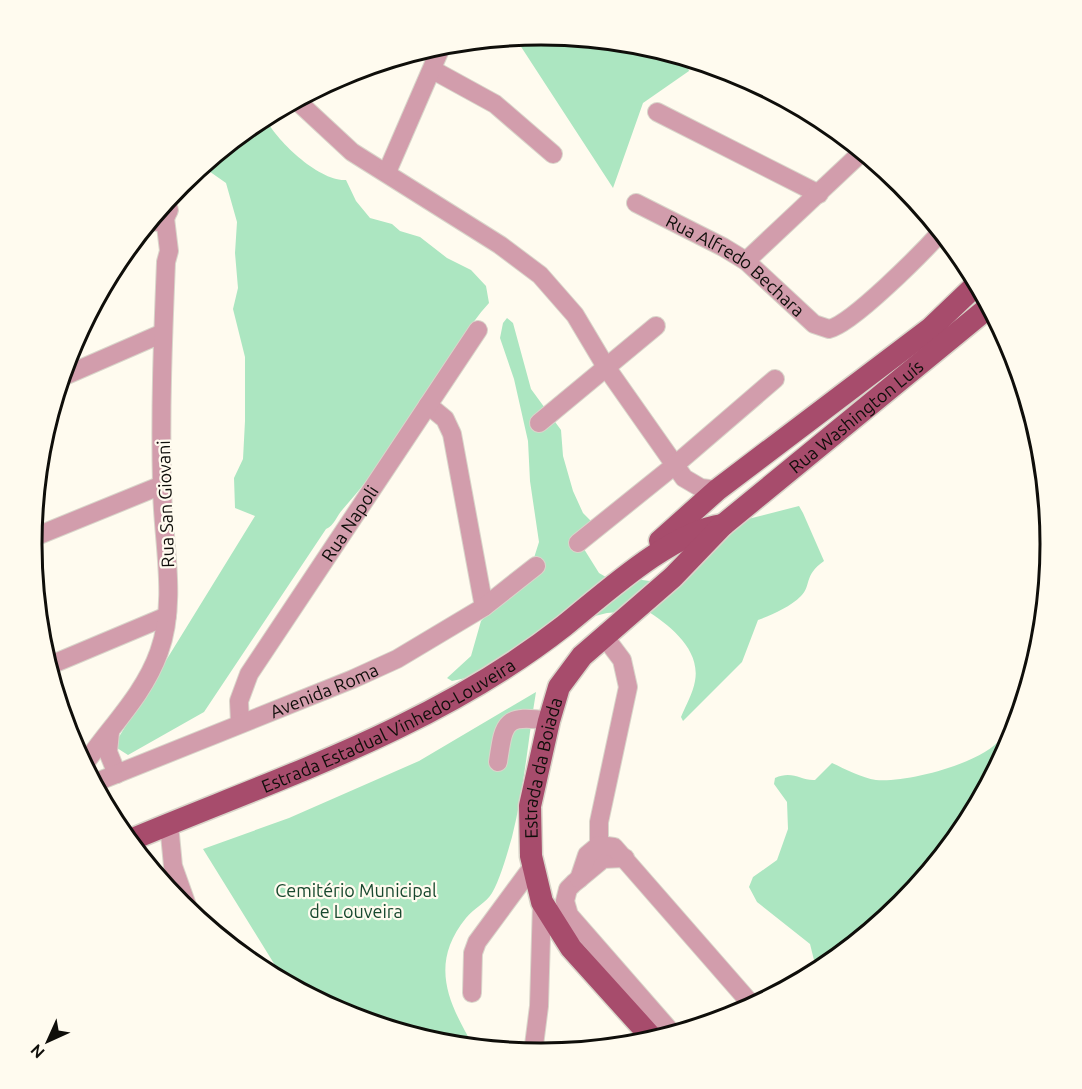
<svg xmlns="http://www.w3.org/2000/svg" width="1082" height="1089" viewBox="0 0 1082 1089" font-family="Ubuntu,sans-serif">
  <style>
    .green { fill: #ace6c1 }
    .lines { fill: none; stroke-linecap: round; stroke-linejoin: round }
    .minor-casing { stroke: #d9d5ca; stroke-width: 20 }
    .major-casing { stroke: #d9d5ca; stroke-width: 25 }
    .minor { stroke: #d29dac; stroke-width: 18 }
    .major { stroke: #a74c6c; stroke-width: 22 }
    .labels { text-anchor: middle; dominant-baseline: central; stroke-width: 4.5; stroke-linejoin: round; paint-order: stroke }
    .street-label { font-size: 18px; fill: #0f0e0a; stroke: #fffbef }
    .park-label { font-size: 18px; fill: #18482e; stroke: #fffbef }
    .rim { fill: none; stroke: #0f0e0a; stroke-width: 3 }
  </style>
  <rect width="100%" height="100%" fill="#fffbef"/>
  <!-- green -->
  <path class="green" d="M 541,35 L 641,45 L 685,58 L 689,71 L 643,103 L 613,188 L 516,39 Z
    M 265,117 C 275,140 320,182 346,180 L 356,201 L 370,218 L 392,224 L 400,231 L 420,237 L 447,258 L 471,270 L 486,286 L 489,303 C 467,326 454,356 437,384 C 409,427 377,470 343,509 C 337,515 334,526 326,529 L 204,712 L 128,755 L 117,748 L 117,740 L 255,516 L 235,508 L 234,478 L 243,459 L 245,421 L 245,357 L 233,309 L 238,288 L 235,253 L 237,222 L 226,183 L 206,169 L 207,163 Z
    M 507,318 L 513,323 L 531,389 L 561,430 L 563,456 L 573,491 L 583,513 L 592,522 L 582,540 L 584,549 L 599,573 L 611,580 L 635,579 L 672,584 L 744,520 L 799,506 L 803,513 L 824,561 C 803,576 812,585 801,596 C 790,607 772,615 758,620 L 742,662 L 683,721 L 681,717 C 686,705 693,693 695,681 C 701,649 669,625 646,610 L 607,613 L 587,618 L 466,678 L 452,681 L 447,678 L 471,656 L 481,621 L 522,579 L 533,561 L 539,542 L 530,481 L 528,441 L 514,379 L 500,338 L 503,323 Z
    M 536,692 C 528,740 524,790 512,837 C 508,851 500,880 492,893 C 487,902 473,909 466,918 C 429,964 448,1002 474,1047 L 441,1044 L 346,1015 L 286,983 L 203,849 L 289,818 L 419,761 Z
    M 1001,738 L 1006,750 L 964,828 L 901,905 L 817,972 L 810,944 L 757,902 L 749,887 L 753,877 L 777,860 L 788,829 L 787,802 L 774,784 L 775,778 C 793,770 801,781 815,780 L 832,763 C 845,769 862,778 876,780 C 906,783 984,763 1001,738 Z"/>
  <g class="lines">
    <!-- minor casing -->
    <g class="minor-casing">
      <g id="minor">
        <path d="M 433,70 L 495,104 L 553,154"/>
        <path d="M 296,100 L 352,152 L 500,245 L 540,275 L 575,315 L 606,367 L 684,478 L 701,488 L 717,490"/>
        <path d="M 657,112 L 819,194"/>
        <path d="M 387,172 L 442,45"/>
        <path id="s1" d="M 636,203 L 723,247 L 746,261 L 814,324 L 829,329 C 852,324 922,253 941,232"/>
        <path d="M 150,221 L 158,222 L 165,218 L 169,210 L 166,202"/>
        <path d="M 746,261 L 862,152"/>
        <path d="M 62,377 L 163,333"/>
        <path d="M 428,405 L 445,419 L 452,434 L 484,607"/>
        <path d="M 539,423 L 656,326"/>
        <path d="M 32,538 L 162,485"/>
        <path d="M 578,543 L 675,465 L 775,379"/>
        <path d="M 48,666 L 167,616"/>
        <path id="s2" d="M 240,723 L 239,701 L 249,674 L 478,330"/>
        <path d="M 110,732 L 108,752 L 117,774"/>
        <path d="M 498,762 C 504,722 504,714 549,721"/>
        <path d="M 84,765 C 109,728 144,695 159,652 C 178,600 162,538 162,485 C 160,410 163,336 166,262 L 169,251 L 165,218"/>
        <path id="s3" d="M 94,783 L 353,679 L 397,659 L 484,607 L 536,566"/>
        <path d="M 169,824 L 173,866 L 189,911"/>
        <path d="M 599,845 L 599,822 L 628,687 L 622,660 L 604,636"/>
        <path d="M 625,858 L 603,859 L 574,883 L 568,889 L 565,901 L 569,915 L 673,1034"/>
        <path d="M 579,879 L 587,855 L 599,845 L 614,847 L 753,1006"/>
        <path d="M 472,993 L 473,953 L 477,942 L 533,866"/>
        <path d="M 533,1053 L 539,1006 L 542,902"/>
      </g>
    </g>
    <!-- major casing -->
    <g class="major-casing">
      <g id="major">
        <path d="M 660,541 L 717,490 L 931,328 L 977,284"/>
        <path id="s4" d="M 128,841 C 278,778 434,728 564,626 C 605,593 671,532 723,525"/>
        <path id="s5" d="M 654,1040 L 571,948 L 542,902 L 531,856 L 530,806 L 549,721 L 559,687 L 582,656 L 673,577 L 723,525 L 989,307"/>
      </g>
    </g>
    <!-- minor -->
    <use href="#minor" class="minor"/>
    <!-- major -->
    <use href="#major" class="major"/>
  </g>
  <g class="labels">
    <!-- street labels -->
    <g class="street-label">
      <text stroke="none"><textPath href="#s1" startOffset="118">Rua Alfredo Bechara</textPath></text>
      <text stroke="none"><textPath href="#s5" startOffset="801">Rua Washington Luís</textPath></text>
      <text transform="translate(165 504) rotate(-92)">Rua San Giovani</text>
      <text stroke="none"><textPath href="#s2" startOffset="232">Rua Napoli</textPath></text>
      <text stroke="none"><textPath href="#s3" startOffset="248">Avenida Roma</textPath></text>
      <text stroke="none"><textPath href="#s4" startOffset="285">Estrada Estadual Vinhedo-Louveira</textPath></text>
      <text stroke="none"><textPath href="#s5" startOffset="315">Estrada da Boiada</textPath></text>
    </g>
    <!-- park labels -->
    <g class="park-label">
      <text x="356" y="890">Cemitério Municipal<tspan x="356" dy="21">de Louveira</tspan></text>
    </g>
  </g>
  <!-- crop -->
  <path d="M0 0H1082V1089H0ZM42 544a499 499 0 1 1 998 0a499 499 0 1 1-998 0Z" fill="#fffbef" fill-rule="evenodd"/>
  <path class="rim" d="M42 544a499 499 0 1 1 998 0a499 499 0 1 1-998 0Z"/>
  <!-- north arrow -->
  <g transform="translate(48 1041) rotate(225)" stroke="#fffbef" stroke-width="4.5" paint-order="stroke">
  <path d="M0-4.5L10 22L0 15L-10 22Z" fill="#0f0e0a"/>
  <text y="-9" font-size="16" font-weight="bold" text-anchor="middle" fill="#0f0e0a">N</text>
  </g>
</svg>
